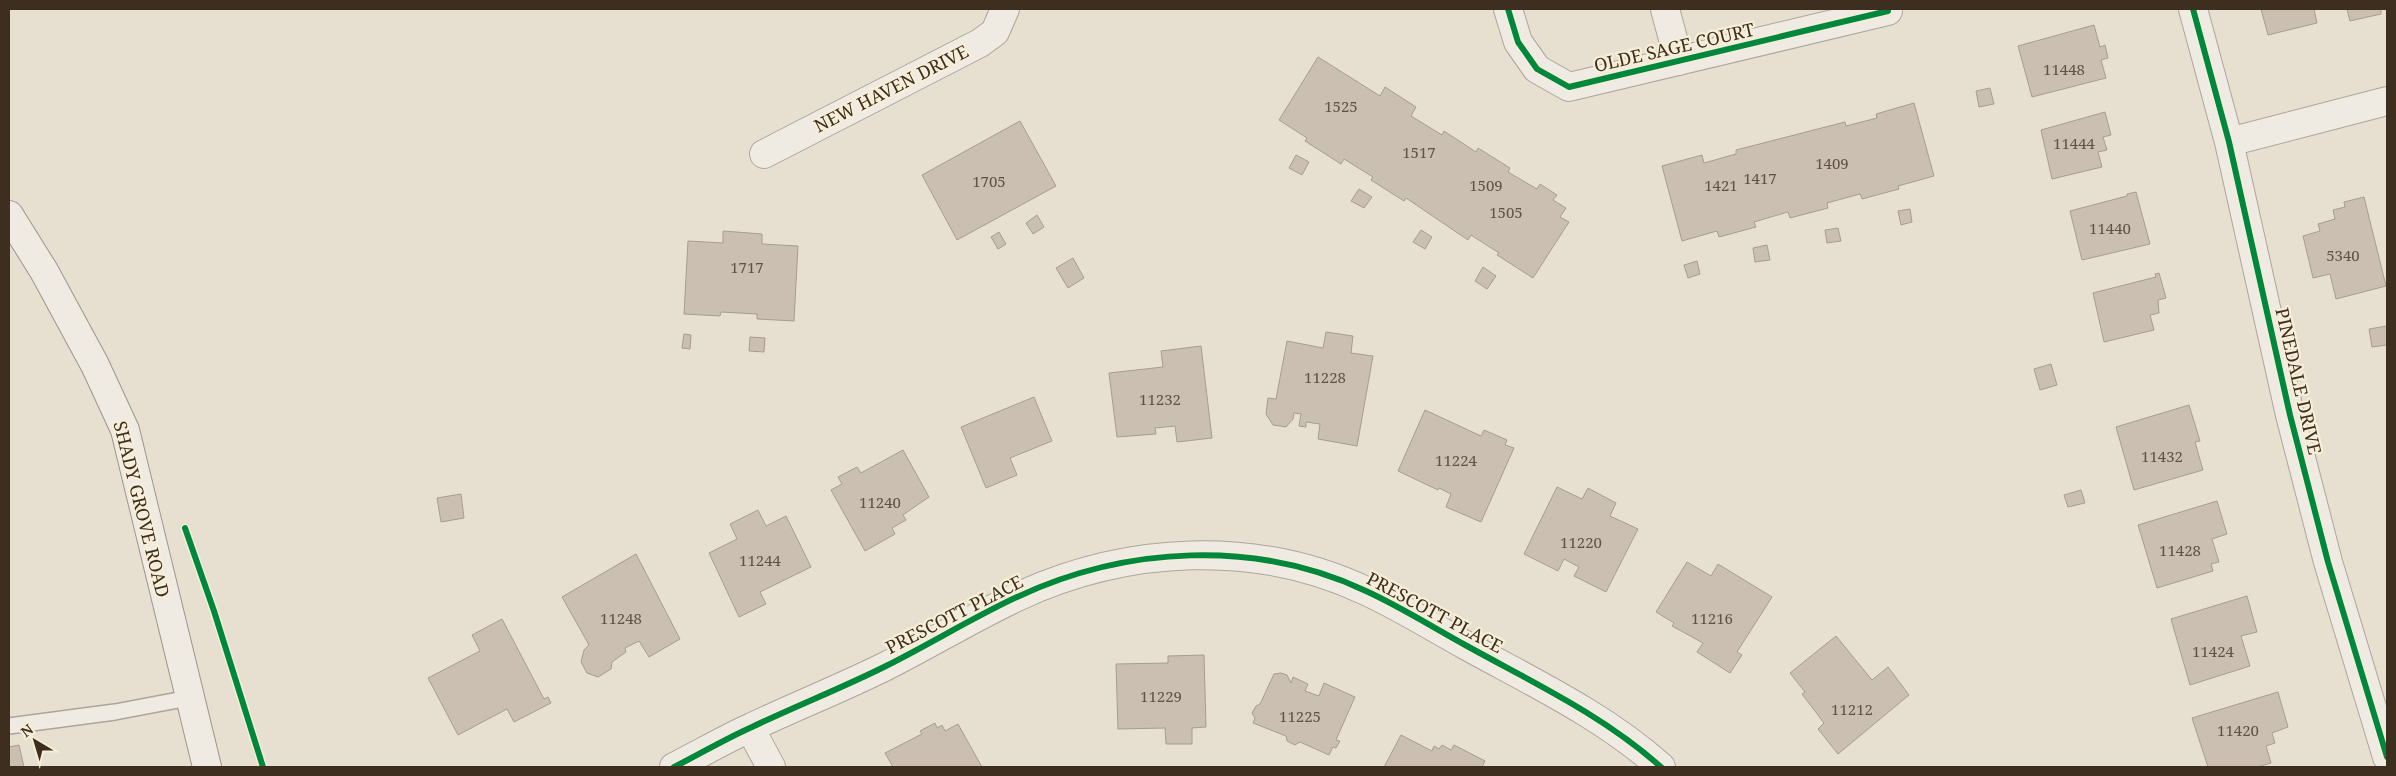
<svg xmlns="http://www.w3.org/2000/svg" width="2396" height="776" viewBox="0 0 2396 776" font-family="'Noto Serif',serif">
  <style>
    .building { fill: #cbbfb2; stroke: #a89c90 }
    .lines { fill: none; stroke-linecap: round; stroke-linejoin: round }
    .lane-casing { stroke: #ada599; stroke-width: 18 }
    .street-casing { stroke: #ada599; stroke-width: 30 }
    .secondary-casing { stroke: #9c958a; stroke-width: 30 }
    .lane { stroke: #efebe3; stroke-width: 15 }
    .street { stroke: #efebe3; stroke-width: 28 }
    .secondary { stroke: #efebe3; stroke-width: 28 }
    .cycleway-casing { stroke: #f7eed8; stroke-width: 9 }
    .cycleway { stroke: #00873e; stroke-width: 6 }
    .labels { text-anchor: middle; dominant-baseline: central; stroke-width: 4.5; stroke-linejoin: round; paint-order: stroke }
    .number-label { font-size: 15px; fill: #605244 }
    .street-label { font-size: 18px; fill: #3d2e20; stroke: #f7eed8 }
  </style>
  <rect width="100%" height="100%" fill="#e7e0d1"/>
  <!-- building -->
  <path class="building" d="M 2261,9 L 2314,9 L 2317,23 L 2268,35 Z
    M 2347,9 L 2381,9 L 2381,14 L 2350,21 Z
    M 2094,25 L 2100,47 L 2105,45 L 2108,58 L 2101,60 L 2106,78 L 2032,97 L 2018,46 Z
    M 1318,57 L 1380,96 L 1385,87 L 1416,107 L 1411,116 L 1442,135 L 1444,131 L 1476,152 L 1478,148 L 1510,168 L 1508,172 L 1537,189 L 1540,184 L 1557,195 L 1553,200 L 1566,208 L 1560,217 L 1569,222 L 1533,278 L 1497,255 L 1499,253 L 1471,235 L 1468,240 L 1406,198 L 1404,201 L 1371,180 L 1373,177 L 1344,159 L 1341,164 L 1305,141 L 1307,138 L 1279,120 Z
    M 1990,88 L 1994,104 L 1979,107 L 1976,91 Z
    M 1914,103 L 1934,176 L 1898,186 L 1899,189 L 1862,199 L 1860,194 L 1827,203 L 1828,208 L 1790,218 L 1788,212 L 1754,222 L 1756,227 L 1719,237 L 1717,231 L 1682,241 L 1662,166 L 1702,155 L 1704,163 L 1736,154 L 1736,150 L 1845,122 L 1846,126 L 1877,118 L 1876,114 Z
    M 2105,112 L 2111,135 L 2103,137 L 2107,150 L 2098,152 L 2102,167 L 2052,179 L 2041,130 Z
    M 1020,121 L 1056,186 L 957,240 L 922,175 Z
    M 1296,155 L 1309,162 L 1302,175 L 1289,168 Z
    M 1359,189 L 1372,197 L 1364,208 L 1351,201 Z
    M 2136,192 L 2150,244 L 2082,260 L 2070,211 L 2127,196 L 2127,194 Z
    M 2364,197 L 2386,286 L 2336,299 L 2330,274 L 2313,278 L 2303,236 L 2320,231 L 2318,224 L 2335,219 L 2333,210 L 2345,207 L 2344,202 Z
    M 1910,209 L 1912,222 L 1901,225 L 1898,211 Z
    M 1037,215 L 1044,227 L 1033,234 L 1026,223 Z
    M 1838,228 L 1841,241 L 1827,243 L 1825,230 Z
    M 1421,230 L 1432,237 L 1425,249 L 1413,242 Z
    M 723,231 L 762,234 L 762,244 L 798,246 L 794,321 L 757,319 L 757,314 L 721,312 L 720,316 L 684,314 L 688,241 L 723,243 Z
    M 999,232 L 1006,244 L 998,249 L 991,237 Z
    M 1767,245 L 1770,260 L 1755,262 L 1753,248 Z
    M 1073,258 L 1084,278 L 1068,288 L 1056,268 Z
    M 1697,261 L 1700,274 L 1688,278 L 1684,265 Z
    M 1483,267 L 1496,276 L 1487,289 L 1475,281 Z
    M 2159,273 L 2166,298 L 2158,300 L 2159,313 L 2150,315 L 2154,330 L 2104,342 L 2093,293 L 2156,277 L 2155,274 Z
    M 2387,326 L 2387,345 L 2372,347 L 2369,329 Z
    M 1326,332 L 1353,336 L 1351,353 L 1373,356 L 1357,446 L 1318,439 L 1320,424 L 1306,422 L 1306,427 L 1299,426 L 1301,414 L 1294,413 L 1293,419 L 1286,427 L 1273,425 L 1266,414 L 1268,398 L 1276,399 L 1287,341 L 1323,348 Z
    M 684,334 L 691,335 L 690,349 L 682,348 Z
    M 750,337 L 765,338 L 764,352 L 749,351 Z
    M 1201,346 L 1212,438 L 1177,442 L 1175,426 L 1155,428 L 1156,434 L 1117,437 L 1109,373 L 1163,367 L 1161,351 Z
    M 2051,364 L 2057,385 L 2040,390 L 2034,369 Z
    M 1034,397 L 1052,441 L 1010,458 L 1017,475 L 986,488 L 961,427 Z
    M 2189,405 L 2200,441 L 2195,442 L 2203,470 L 2134,490 L 2116,427 Z
    M 1425,410 L 1481,436 L 1484,430 L 1507,440 L 1505,445 L 1514,448 L 1481,522 L 1446,507 L 1451,494 L 1439,488 L 1438,490 L 1398,471 Z
    M 903,450 L 929,497 L 903,515 L 906,520 L 892,528 L 895,534 L 865,551 L 831,490 L 842,484 L 838,477 L 857,467 L 861,473 Z
    M 1557,487 L 1582,499 L 1588,488 L 1616,503 L 1610,516 L 1638,529 L 1606,592 L 1574,576 L 1579,567 L 1564,559 L 1558,571 L 1524,554 Z
    M 2081,490 L 2085,503 L 2068,507 L 2064,495 Z
    M 461,494 L 464,518 L 441,522 L 437,498 Z
    M 2217,501 L 2227,534 L 2212,539 L 2219,562 L 2211,564 L 2213,571 L 2157,588 L 2138,525 Z
    M 758,510 L 766,526 L 786,516 L 811,567 L 760,592 L 766,604 L 739,617 L 709,553 L 737,539 L 730,524 Z
    M 636,554 L 680,639 L 649,657 L 639,641 L 625,648 L 626,652 L 612,662 L 611,669 L 598,677 L 587,673 L 581,662 L 584,650 L 589,645 L 562,597 Z
    M 1687,562 L 1711,576 L 1718,564 L 1772,597 L 1737,652 L 1742,655 L 1730,673 L 1697,652 L 1703,643 L 1672,626 L 1674,623 L 1656,612 Z
    M 2247,596 L 2257,632 L 2241,636 L 2250,666 L 2190,685 L 2171,619 Z
    M 502,619 L 544,699 L 548,697 L 551,703 L 514,722 L 507,709 L 458,735 L 428,678 L 480,651 L 472,635 Z
    M 1836,636 L 1872,680 L 1888,667 L 1909,695 L 1838,754 L 1818,729 L 1824,723 L 1802,694 L 1805,692 L 1790,673 Z
    M 1204,655 L 1206,727 L 1192,728 L 1192,744 L 1166,744 L 1165,728 L 1118,729 L 1116,664 L 1168,663 L 1168,656 Z
    M 1281,673 L 1287,675 L 1291,683 L 1293,677 L 1308,684 L 1305,691 L 1319,696 L 1324,683 L 1355,697 L 1336,740 L 1340,741 L 1336,748 L 1333,747 L 1329,755 L 1300,742 L 1295,745 L 1287,741 L 1286,736 L 1253,723 L 1255,718 L 1252,713 L 1256,706 L 1260,704 L 1274,674 Z
    M 2278,692 L 2288,727 L 2272,733 L 2275,743 L 2266,746 L 2271,763 L 2257,767 L 2208,767 L 2192,718 Z
    M 935,723 L 937,728 L 942,725 L 945,731 L 958,724 L 982,767 L 893,767 L 885,753 L 922,734 L 920,731 Z
    M 1401,735 L 1432,751 L 1434,746 L 1439,749 L 1442,745 L 1451,750 L 1454,745 L 1485,761 L 1482,767 L 1384,767 Z
    M 19,745 L 24,767 L 9,767 L 9,747 Z"/>
  <g class="lines">
    <!-- lane casing -->
    <g class="lane-casing">
      <path id="lane" d="M 9,726 L 115,712 L 189,698"/>
    </g>
    <!-- street casing -->
    <g class="street-casing">
      <path id="street" d="M 1508,9 L 1518,42 L 1537,69 L 1569,87 L 1888,11
        M 1665,9 L 1679,61
        M 2193,9 L 2229,142 L 2290,415 L 2328,562 L 2387,757
        M 2229,142 L 2387,101
        M 764,154 L 980,43 L 995,32 L 1005,9
        M 750,728 L 771,767
        M 674,767 C 700,754 725,739 752,727 C 796,706 842,688 886,666 C 930,644 972,618 1017,597 C 1126,546 1256,539 1366,591 C 1401,607 1434,628 1467,646 C 1534,683 1604,716 1661,767"/>
    </g>
    <!-- secondary casing -->
    <g class="secondary-casing">
      <path id="secondary" d="M 9,215 L 44,271 L 95,365 L 125,430 L 207,767"/>
    </g>
    <!-- lane -->
    <use href="#lane" class="lane"/>
    <!-- street -->
    <use href="#street" class="street"/>
    <!-- secondary -->
    <use href="#secondary" class="secondary"/>
    <!-- cycleway casing -->
    <g class="cycleway-casing">
      <path id="cycleway" d="M 1508,9 L 1518,42 L 1537,69 L 1569,87 L 1888,11
        M 2193,9 L 2229,142 L 2290,415 L 2328,562 L 2387,757
        M 185,528 L 214,611 L 263,767
        M 674,767 C 700,754 725,739 752,727 C 796,706 842,688 886,666 C 930,644 972,618 1017,597 C 1126,546 1256,539 1366,591 C 1401,607 1434,628 1467,646 C 1534,683 1604,716 1661,767"/>
    </g>
    <!-- cycleway -->
    <use href="#cycleway" class="cycleway"/>
  </g>
  <g class="labels">
    <!-- number labels -->
    <g class="number-label">
      <text x="2064" y="69">11448</text>
      <text x="1341" y="106">1525</text>
      <text x="2074" y="143">11444</text>
      <text x="1419" y="152">1517</text>
      <text x="1832" y="163">1409</text>
      <text x="1760" y="178">1417</text>
      <text x="989" y="181">1705</text>
      <text x="1486" y="185">1509</text>
      <text x="1721" y="185">1421</text>
      <text x="1506" y="212">1505</text>
      <text x="2110" y="228">11440</text>
      <text x="2343" y="255">5340</text>
      <text x="747" y="267">1717</text>
      <text x="1325" y="377">11228</text>
      <text x="1160" y="399">11232</text>
      <text x="2162" y="456">11432</text>
      <text x="1456" y="460">11224</text>
      <text x="880" y="502">11240</text>
      <text x="1581" y="542">11220</text>
      <text x="2180" y="550">11428</text>
      <text x="760" y="560">11244</text>
      <text x="621" y="618">11248</text>
      <text x="1712" y="618">11216</text>
      <text x="2213" y="651">11424</text>
      <text x="1161" y="696">11229</text>
      <text x="1852" y="709">11212</text>
      <text x="1300" y="716">11225</text>
      <text x="2238" y="730">11420</text>
    </g>
    <!-- street labels -->
    <g class="street-label">
      <text transform="translate(1674 47) rotate(-13)">OLDE SAGE COURT</text>
      <text transform="translate(891 88) rotate(-27)">NEW HAVEN DRIVE</text>
      <text transform="translate(2299 381) rotate(77)">PINEDALE DRIVE</text>
      <text transform="translate(142 509) rotate(76)">SHADY GROVE ROAD</text>
      <text transform="translate(1435 612) rotate(28)">PRESCOTT PLACE</text>
      <text transform="translate(954 614) rotate(-27)">PRESCOTT PLACE</text>
    </g>
  </g>
  <!-- border -->
  <rect width="2396" height="776" fill="none" stroke="#3d2e20" stroke-width="20"/>
  <!-- north arrow -->
  <g transform="translate(35 741) rotate(322)" stroke="#f7eed8" stroke-width="4" paint-order="stroke">
  <path d="M0-4L9 19L0 12L-9 19Z" fill="#3d2e20"/>
  <text y="-8" font-size="14" font-weight="bold" text-anchor="middle" fill="#3d2e20">N</text>
  </g>
</svg>
